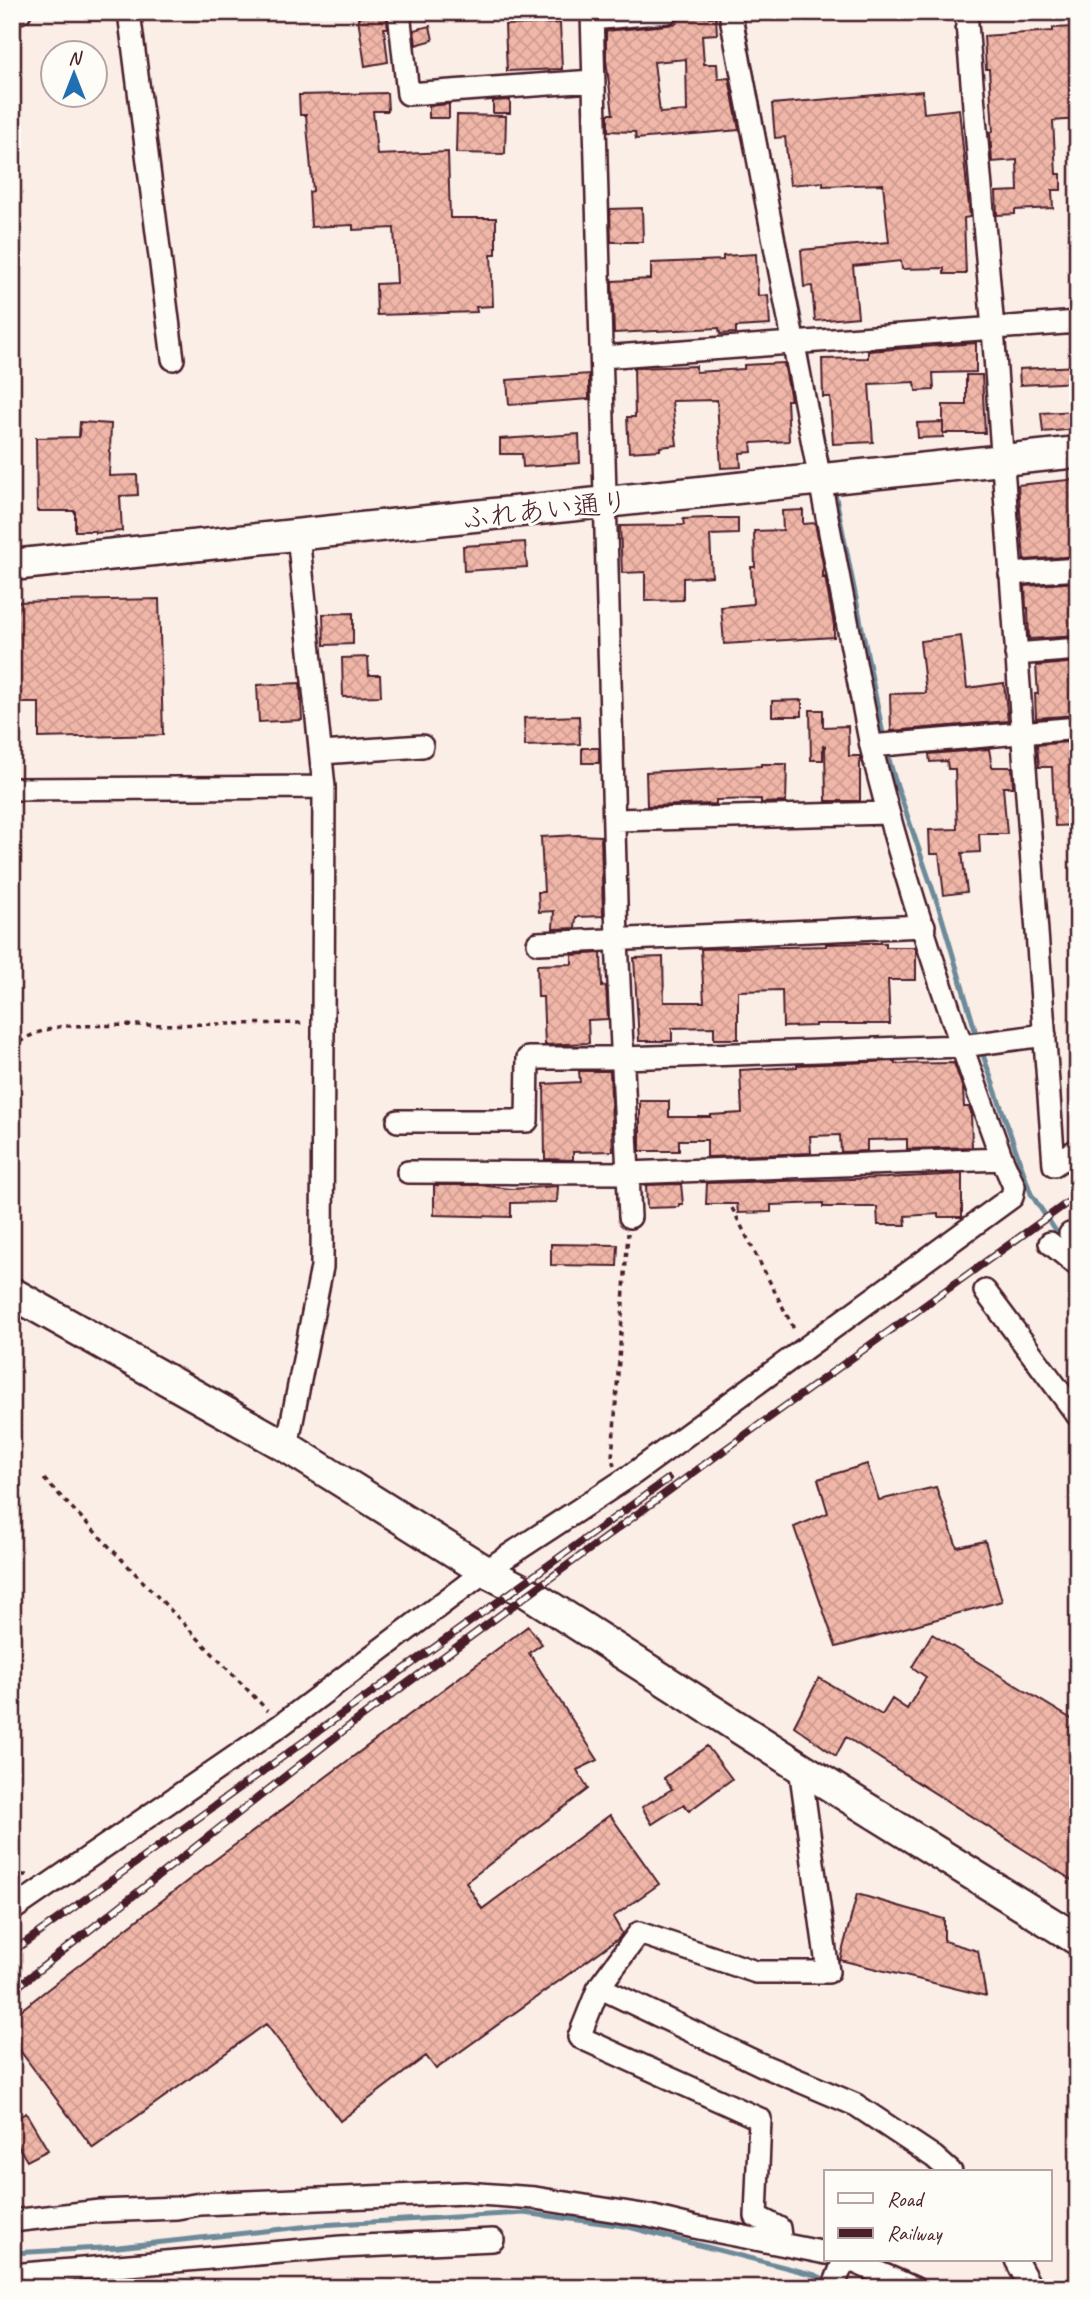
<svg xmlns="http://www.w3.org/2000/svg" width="1090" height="2300" viewBox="0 0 1090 2300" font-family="Caveat,'Klee One',sans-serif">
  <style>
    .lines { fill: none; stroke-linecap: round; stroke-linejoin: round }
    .stream { stroke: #6d8a99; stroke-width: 5 }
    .building { fill: url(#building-cross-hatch); stroke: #4a1f2b; stroke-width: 2; fill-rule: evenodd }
    .street-casing { stroke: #4a1f2b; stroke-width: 26 }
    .secondary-casing { stroke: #4a1f2b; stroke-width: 35 }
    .path { stroke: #4a1f2b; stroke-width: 3.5; stroke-dasharray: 5 5; stroke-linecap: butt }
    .street { stroke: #fdfcf7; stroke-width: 21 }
    .secondary { stroke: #fdfcf7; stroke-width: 30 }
    .rail-casing { stroke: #4a1f2b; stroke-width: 8 }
    .rail { stroke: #fdfcf7; stroke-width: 5; stroke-dasharray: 16; stroke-linecap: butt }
    .labels { text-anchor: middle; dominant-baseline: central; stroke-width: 6; stroke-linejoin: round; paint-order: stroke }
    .street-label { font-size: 28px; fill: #4a1f2b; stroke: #fdfcf7 }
  </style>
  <defs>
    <pattern id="building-cross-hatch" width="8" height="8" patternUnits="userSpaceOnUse" patternTransform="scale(1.75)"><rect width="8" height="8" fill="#f0b6a8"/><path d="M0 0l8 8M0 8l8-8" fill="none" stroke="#cf9c91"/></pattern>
  </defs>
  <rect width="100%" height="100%" fill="#faeee7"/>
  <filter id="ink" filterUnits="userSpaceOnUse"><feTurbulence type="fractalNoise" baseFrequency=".0143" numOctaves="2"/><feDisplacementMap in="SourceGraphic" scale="14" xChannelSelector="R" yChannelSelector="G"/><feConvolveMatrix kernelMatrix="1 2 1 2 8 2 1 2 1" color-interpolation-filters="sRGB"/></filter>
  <g filter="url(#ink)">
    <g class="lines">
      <!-- stream -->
      <path class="stream" d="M 741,12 L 776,197
        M 786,248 L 804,338
        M 806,348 L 809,369
        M 815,399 L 829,468
        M 834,488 L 884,739
        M 886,749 L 894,777 L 939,908 L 978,1040
        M 981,1049 L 1031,1194 L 1059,1236 L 1065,1240
        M 12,2253 L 118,2247 L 320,2225 L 524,2213 L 625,2226 L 815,2275 L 829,2281"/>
    </g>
    <!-- building -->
    <path class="building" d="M 386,13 L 388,28 L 384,28 L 388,62 L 365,66 L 358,18 Z
      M 700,17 L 716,17 L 717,34 L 702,35 L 704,64 L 717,64 L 718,79 L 729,78 L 739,130 L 636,139 L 635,132 L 608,131 L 608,114 L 613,114 L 606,60 L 606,31 L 668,25 L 677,23 L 678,19 ZM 686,59 L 687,111 L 660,113 L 654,62 Z
      M 560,23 L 562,69 L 507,71 L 505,25 Z
      M 430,26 L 433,40 L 416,45 L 414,30 Z
      M 1078,27 L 1078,119 L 1053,121 L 1056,174 L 1061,174 L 1061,190 L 1052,190 L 1053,208 L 1015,210 L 1015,214 L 997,215 L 996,192 L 1018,191 L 1017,160 L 992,162 L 990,132 L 993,132 L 989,69 L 986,69 L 984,36 L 1053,31 L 1053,28 Z
      M 922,91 L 924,113 L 959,109 L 970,217 L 964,218 L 966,274 L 944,274 L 944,268 L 902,269 L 901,261 L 853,266 L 858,317 L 815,321 L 812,286 L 804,287 L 801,250 L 889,242 L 883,184 L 823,186 L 823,182 L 790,185 L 785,137 L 775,138 L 772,104 Z
      M 387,93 L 388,111 L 373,111 L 377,155 L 448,152 L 450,218 L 496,218 L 496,254 L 491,254 L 493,306 L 476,307 L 477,312 L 377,315 L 376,284 L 397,283 L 394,228 L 353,230 L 353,225 L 311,227 L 309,192 L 313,191 L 306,115 L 300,115 L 299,95 Z
      M 510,100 L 510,113 L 493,113 L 493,101 Z
      M 449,104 L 449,118 L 429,118 L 429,106 Z
      M 457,115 L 506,116 L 505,154 L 456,153 Z
      M 642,208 L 643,242 L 611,242 L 610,209 Z
      M 756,254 L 758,296 L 768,295 L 770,325 L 736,327 L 736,333 L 720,334 L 719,328 L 614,333 L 612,281 L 651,279 L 651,263 L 723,260 L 723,256 Z
      M 976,343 L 976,372 L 933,373 L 934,390 L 916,391 L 915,382 L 869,384 L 873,442 L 833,444 L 830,397 L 823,397 L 822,359 L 868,358 L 868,351 Z
      M 784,363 L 791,400 L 787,400 L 789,441 L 751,443 L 752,452 L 740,453 L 741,467 L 721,468 L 717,400 L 672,401 L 677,445 L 660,447 L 660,450 L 629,452 L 627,417 L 635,417 L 634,368 L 696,366 L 696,372 L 744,369 L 744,365 Z
      M 1078,366 L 1078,382 L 1020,385 L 1019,369 Z
      M 589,374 L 589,399 L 509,405 L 507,380 Z
      M 966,375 L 982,375 L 985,433 L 943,433 L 943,405 L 966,405 Z
      M 1078,411 L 1078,429 L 1043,432 L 1041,413 Z
      M 80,422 L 111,424 L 109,476 L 137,475 L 138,495 L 120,496 L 122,531 L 95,533 L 95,531 L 75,531 L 75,511 L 37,511 L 36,438 L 79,437 Z
      M 943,422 L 943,437 L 918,438 L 917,423 Z
      M 579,434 L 580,463 L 523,467 L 522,454 L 500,454 L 500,439 Z
      M 1078,479 L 1078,556 L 1024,560 L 1018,485 Z
      M 803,510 L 803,524 L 815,523 L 823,564 L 823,578 L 825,577 L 834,625 L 834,637 L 724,644 L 721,607 L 753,604 L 751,567 L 755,567 L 754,531 L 783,530 L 782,511 Z
      M 708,518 L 738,518 L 738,534 L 710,535 L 712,576 L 683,578 L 683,600 L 645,601 L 645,572 L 622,573 L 620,526 L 684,525 L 683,519 Z
      M 525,542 L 527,567 L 464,571 L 463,546 Z
      M 1078,582 L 1078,636 L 1029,639 L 1028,608 L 1026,608 L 1025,586 Z
      M 159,599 L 163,735 L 39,738 L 39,703 L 12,703 L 12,602 Z
      M 353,613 L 353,644 L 324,645 L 323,614 Z
      M 961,636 L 967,688 L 1004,683 L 1008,721 L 891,731 L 890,694 L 926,693 L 920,641 Z
      M 368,657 L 369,675 L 380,675 L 381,696 L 343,697 L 342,658 Z
      M 1078,662 L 1078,715 L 1036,718 L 1035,694 L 1038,694 L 1036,666 Z
      M 300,683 L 302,720 L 259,722 L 257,685 Z
      M 802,700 L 802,716 L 772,716 L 772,701 Z
      M 810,710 L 823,710 L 823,727 L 848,726 L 849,756 L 860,756 L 860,801 L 826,801 L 825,746 L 823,746 L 823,760 L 811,760 Z
      M 579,716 L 580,744 L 525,746 L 524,718 Z
      M 1078,741 L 1078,825 L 1055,826 L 1052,767 L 1039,767 L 1037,745 Z
      M 582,748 L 599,748 L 599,763 L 582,763 Z
      M 989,749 L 992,767 L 1012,767 L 1013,787 L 1003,787 L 1007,834 L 979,834 L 980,852 L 962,853 L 967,892 L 944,895 L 939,854 L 930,854 L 929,830 L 957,829 L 955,769 L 948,769 L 947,761 L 930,762 L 929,754 Z
      M 761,764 L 787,764 L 786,802 L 761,803 L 761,799 L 716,800 L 716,804 L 647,806 L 646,772 L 761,766 Z
      M 578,835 L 601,836 L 603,916 L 576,917 L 575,928 L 553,929 L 554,911 L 539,912 L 538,892 L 544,892 L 541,837 Z
      M 867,943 L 886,943 L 886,947 L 915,947 L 916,949 L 916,980 L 888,980 L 890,1024 L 815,1024 L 815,1026 L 783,1027 L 782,990 L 738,991 L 738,1039 L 714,1039 L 714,1027 L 672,1028 L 672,1041 L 639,1041 L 634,958 L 663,957 L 664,1002 L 704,1002 L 701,949 L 826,946 L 826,944 Z
      M 601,953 L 602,987 L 606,986 L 608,1019 L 588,1020 L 589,1043 L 545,1045 L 543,997 L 538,997 L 537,965 L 572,964 L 572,955 Z
      M 895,1061 L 895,1064 L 954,1063 L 963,1089 L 964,1107 L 969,1107 L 971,1112 L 972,1147 L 907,1149 L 907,1139 L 867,1140 L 867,1151 L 841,1152 L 840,1135 L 810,1136 L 811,1153 L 707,1157 L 707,1140 L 679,1140 L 679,1151 L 640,1151 L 640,1101 L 669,1101 L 669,1117 L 711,1117 L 711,1115 L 742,1113 L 740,1070 L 797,1067 L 797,1065 Z
      M 579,1071 L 610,1071 L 613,1151 L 573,1152 L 573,1160 L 545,1159 L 544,1084 L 580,1082 Z
      M 962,1174 L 962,1217 L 938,1217 L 938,1214 L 905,1216 L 906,1225 L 878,1225 L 877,1207 L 823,1207 L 823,1203 L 771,1205 L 771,1212 L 738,1213 L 737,1204 L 706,1204 L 707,1183 L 886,1178 Z
      M 681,1184 L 683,1204 L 679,1204 L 679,1207 L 647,1208 L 646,1185 Z
      M 434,1185 L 480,1185 L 511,1189 L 558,1186 L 557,1202 L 511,1203 L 511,1217 L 434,1215 Z
      M 551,1244 L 618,1245 L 617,1266 L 551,1265 Z
      M 867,1464 L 879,1500 L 936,1487 L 957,1547 L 985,1541 L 1002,1601 L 836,1647 L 794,1527 L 828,1513 L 818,1479 Z
      M 528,1626 L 542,1644 L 529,1653 L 598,1760 L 577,1770 L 588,1789 L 466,1882 L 482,1909 L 610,1815 L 659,1884 L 613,1917 L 622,1933 L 619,1938 L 436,2069 L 426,2056 L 340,2121 L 266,2024 L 93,2148 L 12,2040 L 12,2017 L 204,1868 Z
      M 932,1634 L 1078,1723 L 1078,1884 L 846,1737 L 836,1756 L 794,1726 L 819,1678 L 882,1715 L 892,1699 L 907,1709 L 926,1677 L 912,1667 Z
      M 707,1746 L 732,1779 L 689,1811 L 684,1804 L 652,1824 L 642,1807 L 672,1789 L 664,1778 Z
      M 857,1894 L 944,1919 L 944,1941 L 978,1951 L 986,1996 L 840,1960 Z
      M 26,2113 L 48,2150 L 27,2161 L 12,2136 L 12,2121 Z"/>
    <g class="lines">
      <!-- street casing -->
      <g class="street-casing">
        <path id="street" d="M 129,12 L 173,359
          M 399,12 L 408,94 L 593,81
          M 592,12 L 617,940 L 630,1217
          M 730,12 L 871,746
          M 966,12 L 993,329 L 1054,1165 L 1078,1149
          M 12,14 L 20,12
          M 592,19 L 667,12
          M 602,357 L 1078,322
          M 1010,574 L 1078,569
          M 1016,654 L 1078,649
          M 322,753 L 422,746
          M 12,789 L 324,787
          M 615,820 L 888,813
          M 538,943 L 924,926
          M 398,1121 L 527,1121 L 528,1058 L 623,1058 L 962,1046 L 1045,1035
          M 408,1172 L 628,1173 L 1002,1159 C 953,1024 905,885 871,746 L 1078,728
          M 1070,1234 L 1078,1240
          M 1050,1243 L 1078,1266
          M 985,1291 L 1078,1416
          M 287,1447 L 322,1267 L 324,787 L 298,535
          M 12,1910 L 281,1725 L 485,1571 L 633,1474 L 1012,1197 L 1014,1186 L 1002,1159
          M 599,1987 L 762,2065 L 856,2105 L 934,2157 L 951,2172
          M 12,2221 L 100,2211 L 177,2208 L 200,2204 L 465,2193 L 535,2198 L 649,2216 L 694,2227 L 826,2253
          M 781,2244 L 779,2228 L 756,2216 L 760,2119 L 579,2037 L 599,1987 L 639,1933 L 756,1972 L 828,1972 L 800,1767
          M 850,2260 L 914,2288
          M 1016,2260 L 1031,2288
          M 12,2275 L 341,2247 L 493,2240
          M 833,2288 L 844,2260"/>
      </g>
      <!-- secondary casing -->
      <g class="secondary-casing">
        <path id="secondary" d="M 12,565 L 1078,452
          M 12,1293 L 287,1447 L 485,1571 L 530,1594 L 800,1767 L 1078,1940"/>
      </g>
      <!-- path -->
      <path class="path" d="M 12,1049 C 27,1034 44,1030 63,1026 L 304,1023
        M 732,1208 L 795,1331
        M 614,1466 L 612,1458 L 628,1233
        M 44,1479 L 268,1711
        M 12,1875 L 28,1875"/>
      <!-- street -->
      <use href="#street" class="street"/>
      <!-- secondary -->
      <use href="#secondary" class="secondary"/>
      <!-- rail casing -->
      <g class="rail-casing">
        <path id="rail" d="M 12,1952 L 668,1479
          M 12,1991 L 348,1727 L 716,1456 L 1078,1195"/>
      </g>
      <!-- rail -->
      <use href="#rail" class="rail"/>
    </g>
  </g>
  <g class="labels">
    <!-- street labels -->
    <g class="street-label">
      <text transform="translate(545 510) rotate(-6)">ふれあい通り</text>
    </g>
  </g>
  <!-- margin -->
  <rect width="1090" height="2300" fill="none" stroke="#fdfcf7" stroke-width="42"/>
  <rect x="21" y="21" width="1048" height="2258" fill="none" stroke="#4a1f2b" stroke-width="2.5" filter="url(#ink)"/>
  <!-- legend -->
  <rect x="824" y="2170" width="228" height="91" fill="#fdfcf7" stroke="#b5a4a5" stroke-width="2"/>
  <rect x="838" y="2193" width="35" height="10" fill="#fdfcf7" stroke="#b5a4a5" stroke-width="2"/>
  <text x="887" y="2206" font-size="21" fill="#4a1f2b">Road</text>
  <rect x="838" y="2228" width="35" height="10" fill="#4a1f2b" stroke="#b5a4a5" stroke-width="2"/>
  <text x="887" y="2240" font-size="21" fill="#4a1f2b">Railway</text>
  <!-- north arrow -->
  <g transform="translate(74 74)"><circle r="33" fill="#fdfcf7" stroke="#b5a4a5" stroke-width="2"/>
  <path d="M0-5L12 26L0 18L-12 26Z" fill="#1f6fb2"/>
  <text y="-10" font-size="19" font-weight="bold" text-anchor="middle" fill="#4a1f2b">N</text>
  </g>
</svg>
